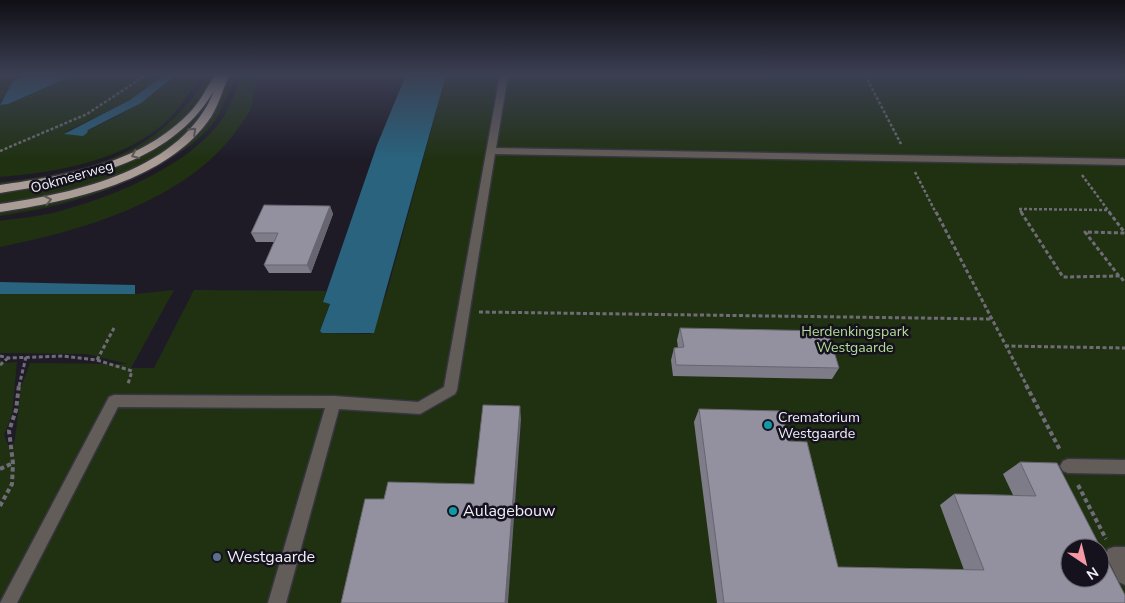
<svg xmlns="http://www.w3.org/2000/svg" width="1125" height="603" viewBox="0 0 1125 603" font-family="'Nunito Sans',sans-serif">
  <style>
    .green { fill: #203112; fill-rule: evenodd }
    .water { fill: #29637e }
    .lines { fill: none; stroke-linecap: round; stroke-linejoin: round }
    .minor-casing { stroke: #373540; stroke-width: 3 }
    .major-casing { stroke: #373540; stroke-width: 3 }
    .path-far2 { stroke: #6f6c77; stroke-width: 2.5; stroke-dasharray: 3 2; stroke-linecap: butt }
    .path-far1 { stroke: #6f6c77; stroke-width: 3; stroke-dasharray: 4 2.5; stroke-linecap: butt }
    .path { stroke: #6f6c77; stroke-width: 4; stroke-dasharray: 4.5 3; stroke-linecap: butt }
    .minor { fill: #635d59; fill-rule: evenodd }
    .major { fill: #aa9d95; fill-rule: evenodd }
    .wall { fill: #7e7c89 }
    .shaded-wall { fill: #67656f }
    .building { fill: #93909f; stroke: #67656f; fill-rule: evenodd }
    .oneway { stroke: #605859 }
    .culture-dot { fill: #0f9aa8; stroke: #15121d; stroke-width: 2 }
    .service-dot { fill: #5c6f8a; stroke: #15121d; stroke-width: 2 }
    .labels { text-anchor: middle; dominant-baseline: central; stroke-width: 5; stroke-linejoin: round; paint-order: stroke }
    .street-label { font-size: 14px; fill: #f1f0f9; stroke: #15121d }
    .park-label { font-size: 14px; fill: #b3dc96; stroke: #15121d }
    .poi-label { font-size: 14px; fill: #f1f0f9; stroke: #15121d; text-anchor: start }
    .near-poi-label { font-size: 16px; fill: #f1f0f9; stroke: #15121d; text-anchor: start }
  </style>
  <rect width="100%" height="100%" fill="#1e1b27"/>
  <!-- green -->
  <path class="green" d="M 0,75 L 24,75 L 13,81 L 0,102 Z
    M 74,75 L 164,75 L 130,100 L 65,132 L 87,131 L 118,116 L 158,91 L 176,75 L 201,75 C 191,90 182,105 170,118 C 126,161 58,172 0,177 L 0,105 L 8,104 Z
    M 208,75 L 214,75 C 203,92 192,109 177,124 C 131,169 60,176 0,187 L 0,182 C 88,173 160,155 208,75 Z
    M 231,75 L 237,75 C 228,92 223,111 211,126 C 199,140 185,150 169,159 C 117,192 61,207 0,216 L 0,212 L 66,200 L 102,189 L 187,143 L 214,113 Z
    M 243,75 L 260,75 C 254,84 254,93 252,104 C 250,113 242,123 237,130 C 186,201 81,231 0,247 L 0,221 C 17,218 36,217 53,213 C 109,198 179,171 217,126 C 230,111 234,92 243,75 Z
    M 446,75 L 1125,75 L 1125,603 L 0,603 L 0,360 L 5,363 L 17,362 L 12,415 L 4,435 L 11,452 L 15,439 L 21,387 L 30,363 L 129,364 L 86,354 L 0,353 L 0,294 L 135,294 L 174,290 L 131,368 L 154,368 L 194,290 L 326,291 L 323,302 L 330,303 L 320,331 L 322,333 L 370,334 L 387,292 ZM 1070,548 L 1100,548 L 1100,578 L 1070,578 Z
    M 208,103 C 178,172 65,193 0,206 L 0,193 L 68,182 L 125,164 L 149,153 L 176,135 Z"/>
  <!-- water -->
  <path class="water" d="M 24,75 L 74,75 L 8,104 L 0,105 L 13,81 Z
    M 164,75 L 176,75 L 141,103 L 88,130 L 87,133 L 83,136 L 64,134 L 130,100 Z
    M 406,75 L 446,75 L 374,333 L 322,333 L 320,331 L 330,304 L 323,302 L 377,145 Z
    M 0,282 L 135,285 L 135,294 L 0,294 Z"/>
  <g class="lines">
    <!-- minor casing -->
    <g class="minor-casing">
      <path id="minor" d="M 500,75 L 508,75 L 496,148 L 1125,159 L 1125,165 L 495,154 L 457,390 L 455,394 L 420,414 L 339,409 L 286,603 L 268,603 L 325,408 L 118,407 L 17,603 L 0,603 L 109,397 L 114,395 L 334,396 L 418,402 L 444,387 Z
        M 1068,459 L 1125,460 L 1125,474 L 1068,473 L 1063,471 L 1060,466 L 1063,461 Z
        M 1114,547 L 1125,547 L 1125,585 L 1119,582 L 1106,555 L 1108,549 Z"/>
    </g>
    <!-- major casing -->
    <g class="major-casing">
      <path id="major" d="M 215,75 L 229,75 C 223,89 219,104 211,117 C 168,181 71,201 0,212 L 0,204 C 76,193 183,170 214,91 C 169,166 80,180 0,193 L 0,185 C 69,175 142,164 192,110 C 201,100 207,87 215,75 Z"/>
    </g>
    <!-- path-far2 -->
    <path class="path-far2" d="M 865,75 L 901,144
      M 0,151 L 87,114 L 146,75
      M 915,172 L 936,213
      M 1082,175 L 1110,213
      M 1022,213 L 1019,209 L 1108,210"/>
    <!-- path-far1 -->
    <path class="path-far1" d="M 936,212 L 1027,386
      M 1021,212 L 1063,277 L 1120,276 L 1125,283
      M 1109,212 L 1125,233
      M 1119,276 L 1085,232 L 1125,233
      M 479,312 L 991,319
      M 1005,346 L 1125,348
      M 0,356 L 9,358 L 63,356 L 97,360 L 114,328
      M 97,360 L 132,371 L 128,384
      M 0,365 L 8,358
      M 19,386 L 26,357"/>
    <!-- path -->
    <path class="path" d="M 1026,385 L 1060,450
      M 0,469 L 13,463
      M 1078,485 L 1106,539
      M 0,506 L 12,484 L 13,463 L 9,431 L 16,410 L 19,385"/>
    <!-- minor -->
    <use href="#minor" class="minor"/>
    <!-- major -->
    <use href="#major" class="major"/>
  </g>
  <!-- wall -->
  <path class="wall" d="M 330,206 L 333,214 L 311,273 L 269,273 L 264,265 L 274,242 L 256,242 L 251,233 Z
    M 680,328 L 839,368 L 832,379 L 673,376 L 671,360 L 674,348 L 678,348 L 677,340 Z
    M 699,409 L 788,441 L 838,567 L 964,570 L 940,505 L 954,494 L 1013,495 L 1003,474 L 1020,462 L 1125,603 L 717,603 L 694,422 Z"/>
  <!-- shaded-wall -->
  <path class="shaded-wall" d="M 330,206 L 333,214 L 311,273 L 307,265 Z
    M 520,406 L 521,419 L 508,603 L 505,603 Z"/>
  <!-- building -->
  <path class="building" d="M 264,205 L 330,206 L 307,265 L 264,265 L 278,233 L 251,233 Z
    M 680,328 L 828,331 L 839,368 L 676,365 L 674,348 L 684,347 Z
    M 483,405 L 520,406 L 505,603 L 341,603 L 365,499 L 384,499 L 388,482 L 474,484 Z
    M 699,409 L 782,411 L 788,441 L 807,442 L 838,567 L 984,570 L 954,494 L 1036,496 L 1020,462 L 1057,463 L 1125,595 L 1125,603 L 724,603 ZM 1070,548 L 1100,548 L 1100,578 L 1070,578 Z"/>
  <!-- one-way arrows -->
  <defs><path id="oneway-chevron" d="M-2-3.5L2.5 0L-2 3.5" fill="none" stroke-width="1.6" stroke-linecap="round" stroke-linejoin="round" transform="scale(1.25)"/></defs>
  <g class="oneway">
    <use href="#oneway-chevron" transform="translate(193 131) rotate(-43)"/>
    <use href="#oneway-chevron" transform="translate(135 155) rotate(155)"/>
    <use href="#oneway-chevron" transform="translate(48 200) rotate(-12)"/>
  </g>
  <!-- sky -->
  <linearGradient id="sky" x2="0" y2="1"><stop stop-color="#100f15"/><stop offset="0.47" stop-color="#3b3f52"/><stop offset="1" stop-color="#3b3f52" stop-opacity="0"/></linearGradient>
  <rect width="1125" height="159" fill="url(#sky)"/>
  <!-- markers -->
  <g class="culture-dot">
    <circle cx="768" cy="425" r="5"/>
    <circle cx="453" cy="511" r="5"/>
  </g>
  <circle class="service-dot" cx="217" cy="557" r="5"/>
  <g class="labels">
    <!-- street labels -->
    <g class="street-label">
      <text transform="translate(72 177) rotate(-16)">Ookmeerweg</text>
    </g>
    <!-- park labels -->
    <g class="park-label">
      <text x="855" y="331">Herdenkingspark<tspan x="855" dy="16">Westgaarde</tspan></text>
    </g>
    <!-- poi labels -->
    <g class="poi-label">
      <text x="778" y="417">Crematorium<tspan x="778" dy="16">Westgaarde</tspan></text>
    </g>
    <!-- near-poi labels -->
    <g class="near-poi-label">
      <text x="463" y="511">Aulagebouw</text>
      <text x="227" y="557">Westgaarde</text>
    </g>
  </g>
  <!-- north arrow -->
  <g transform="translate(1085 563) rotate(145)"><circle r="24" fill="#15121d" stroke="#6d6b75"/>
  <path d="M0-4L9 19L0 12L-9 19Z" fill="#f49aa5"/>
  <text y="-8" font-size="14" font-weight="bold" text-anchor="middle" fill="#f1f0f9">N</text>
  </g>
</svg>
